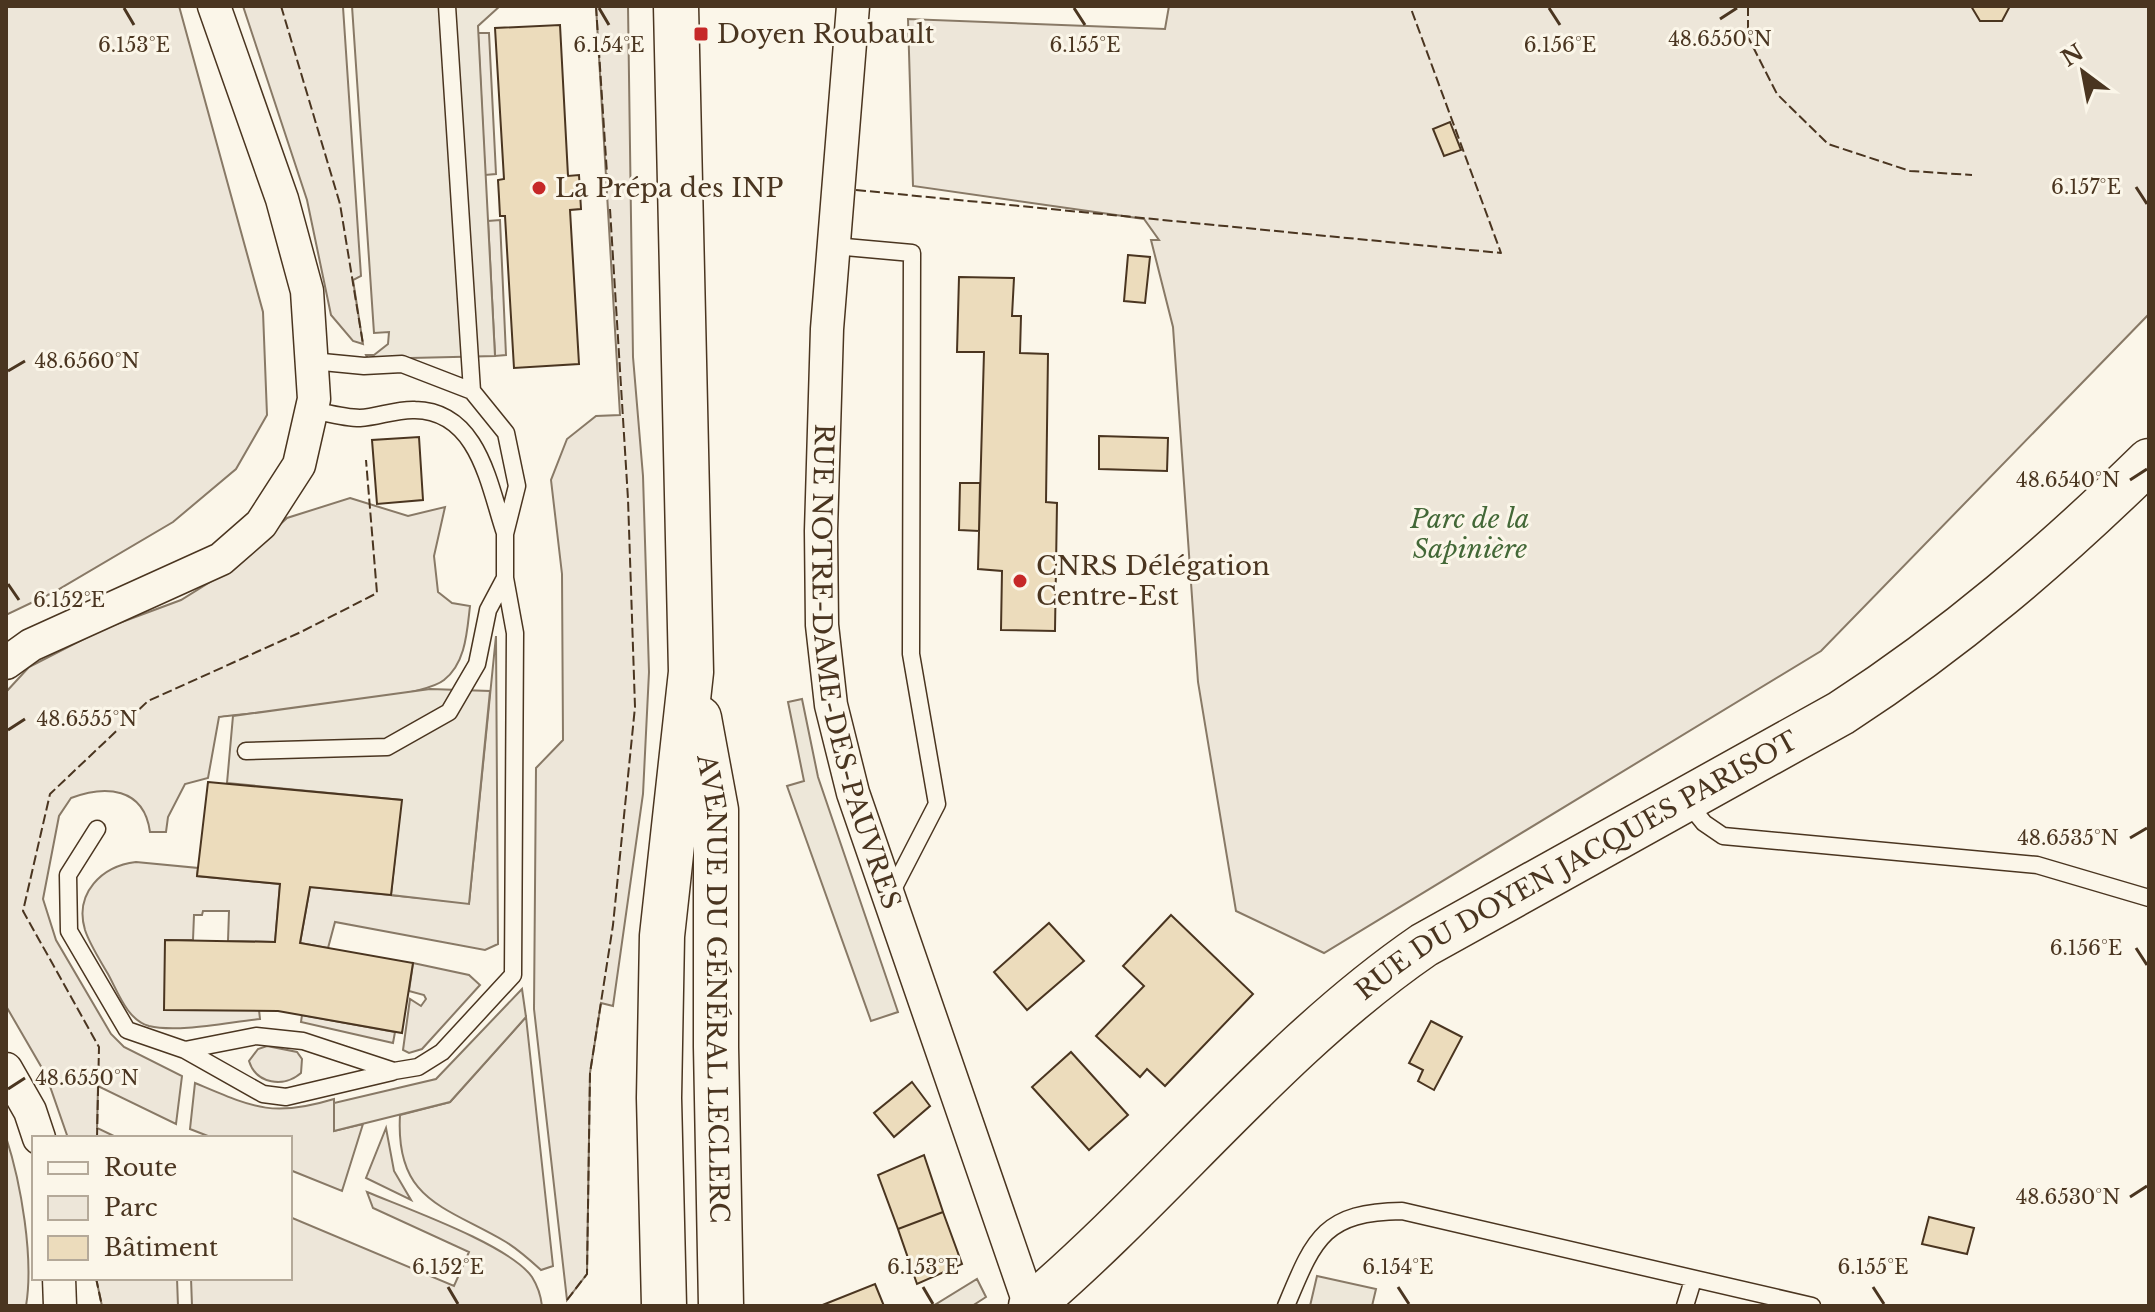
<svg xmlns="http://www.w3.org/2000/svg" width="2155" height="1312" viewBox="0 0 2155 1312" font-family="'Libre Baskerville',serif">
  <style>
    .green { fill: #ede6d9; stroke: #887966; stroke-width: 2 }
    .parking { fill: #ede7d9; stroke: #887966; stroke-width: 2 }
    .building { fill: #ecdcbc; stroke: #4a3520; stroke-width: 2 }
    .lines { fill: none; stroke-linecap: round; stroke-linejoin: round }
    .lane-casing { stroke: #4a3520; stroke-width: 19 }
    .street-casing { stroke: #4a3520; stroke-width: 35 }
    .secondary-casing { stroke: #4a3520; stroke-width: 47 }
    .lane { stroke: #fbf6e9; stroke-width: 16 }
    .street { stroke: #fbf6e9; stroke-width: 32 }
    .secondary { stroke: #fbf6e9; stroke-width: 44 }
    .fence { stroke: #4a3520; stroke-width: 2; stroke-dasharray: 10 4; stroke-linecap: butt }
    .ticks { fill: none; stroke: #4a3520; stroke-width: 3 }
    .poi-dot { fill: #c62828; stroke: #fbf6e9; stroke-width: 3 }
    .labels { text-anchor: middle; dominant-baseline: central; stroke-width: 6; stroke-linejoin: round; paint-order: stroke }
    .poi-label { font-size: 26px; fill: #4a3520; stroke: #fbf6e9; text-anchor: start }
    .park-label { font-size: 26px; font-style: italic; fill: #436837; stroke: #fbf6e9 }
    .street-label { font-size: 26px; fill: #4a3520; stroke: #fbf6e9 }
    .ticks-label { font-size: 20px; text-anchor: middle; fill: #4a3520; stroke: #fbf6e9; stroke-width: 6; stroke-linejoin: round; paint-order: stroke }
  </style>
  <rect width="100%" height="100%" fill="#fbf6e9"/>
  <!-- green -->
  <path class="green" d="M 6,6 L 179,6 L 263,312 L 267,415 L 236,469 L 173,522 L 54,592 L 6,615 Z
    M 243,6 L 343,7 L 361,276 L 353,280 L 363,344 L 353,341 L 331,315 L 307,200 Z
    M 596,6 L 628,6 L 633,357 L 643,476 L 649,672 L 643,794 L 613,1006 L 601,1003 L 590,1073 L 587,1274 L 567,1300 L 534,1009 L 536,768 L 563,740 L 562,574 L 551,480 L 567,439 L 596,416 L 620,415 Z
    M 1169,6 L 2149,6 L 2149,314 L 1821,651 L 1324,953 L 1236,911 L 1198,682 L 1173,327 L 1151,240 L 1159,240 L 1144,219 L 913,186 L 908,19 L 1165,29 Z
    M 478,33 L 489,33 L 496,174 L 485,175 Z
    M 500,220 L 506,355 L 495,356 L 488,221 Z
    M 350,498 L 408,516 L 445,507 L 434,556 L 438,592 L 452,603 L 470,606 C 467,631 466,663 444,680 C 420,700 259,712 219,717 L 208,778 L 185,784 L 168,817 L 166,832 L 150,832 C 144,787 105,785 71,798 L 59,816 L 43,899 L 56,940 L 111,1034 L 124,1047 L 182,1076 L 176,1124 L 98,1086 L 97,1128 L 118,1138 L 68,1138 L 46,1075 L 6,1006 L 6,692 L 29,667 L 103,629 L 181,600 L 234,567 L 287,518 Z
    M 496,636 L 498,944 L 485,950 L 335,922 L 328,948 L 300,943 L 310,887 L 469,903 Z
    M 136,862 L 198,868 L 197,876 L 280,884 L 275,942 L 228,941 L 229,911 L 203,911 L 202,915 L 194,915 L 193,940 L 165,940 L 165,1010 L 259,1010 L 260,1019 C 229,1022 178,1033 149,1026 C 127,1020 118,992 108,974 C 100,960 90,945 85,930 C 74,893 102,866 136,862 Z
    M 413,963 L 469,975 L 480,985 L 422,1049 L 409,1053 L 403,1050 L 410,999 L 421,1006 L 426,999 L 424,995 L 409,991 Z
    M 302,1015 L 395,1032 L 393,1043 L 301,1022 Z
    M 526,1017 L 553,1266 L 541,1270 C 530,1260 519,1250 506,1242 C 445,1206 395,1201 400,1115 L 450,1102 Z
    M 267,1046 L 297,1052 L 302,1059 L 301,1073 C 284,1088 256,1084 249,1061 L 258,1049 Z
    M 195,1083 C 252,1107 272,1118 334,1099 L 334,1131 L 363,1124 L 342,1191 L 290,1170 L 290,1138 L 213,1138 L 190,1129 Z
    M 386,1128 L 394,1171 L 411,1200 L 366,1178 Z
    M 6,1137 C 21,1183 34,1258 26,1306 L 6,1306 Z
    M 367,1192 C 405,1208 510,1245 532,1277 C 537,1285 541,1297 542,1306 L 192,1306 L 191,1278 L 290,1278 L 290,1217 L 454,1286 L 469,1252 L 373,1208 Z
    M 96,1278 L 177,1278 L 178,1306 L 102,1306 Z"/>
  <!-- parking -->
  <path class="parking" d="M 352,6 L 500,6 L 478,26 L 495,356 L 368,359 L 366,355 L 374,355 L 388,344 L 389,332 L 374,333 Z
    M 430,689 L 490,691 L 469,904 L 391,895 L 401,800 L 227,783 L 233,716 Z
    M 802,699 L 818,777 L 898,1012 L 871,1021 L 787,786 L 804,781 L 788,702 Z
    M 522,989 L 526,1017 L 450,1102 L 334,1131 L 334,1103 L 436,1079 Z
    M 1317,1276 L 1376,1289 L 1372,1306 L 1310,1306 Z
    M 977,1279 L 986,1297 L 972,1306 L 933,1306 Z"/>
  <!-- building -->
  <path class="building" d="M 1971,6 L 2010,6 L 2002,21 L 1980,21 Z
    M 560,25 L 568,176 L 579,175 L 581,209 L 570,210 L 579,364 L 514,368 L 505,216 L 500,216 L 499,197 L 498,180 L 504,179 L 495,28 Z
    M 1450,122 L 1461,150 L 1444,156 L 1433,129 Z
    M 1128,255 L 1150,257 L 1145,303 L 1124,301 Z
    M 959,277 L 1014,278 L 1012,316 L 1021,316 L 1020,353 L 1048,354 L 1046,502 L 1057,503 L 1055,631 L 1001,630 L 1002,571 L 978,569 L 984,352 L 957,352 Z
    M 1099,436 L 1168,438 L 1167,471 L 1099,469 Z
    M 419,437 L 423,500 L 377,504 L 372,440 Z
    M 960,483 L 980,483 L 979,531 L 959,530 Z
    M 208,782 L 402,800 L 391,895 L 310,887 L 300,943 L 413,963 L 402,1033 L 278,1011 L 164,1010 L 165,940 L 275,942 L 280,884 L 197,876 Z
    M 1171,915 L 1253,994 L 1165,1086 L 1147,1069 L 1140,1077 L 1096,1036 L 1144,986 L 1123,966 Z
    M 1049,923 L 1084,961 L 1027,1010 L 994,972 Z
    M 1431,1021 L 1462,1037 L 1434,1090 L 1418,1081 L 1423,1070 L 1409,1063 Z
    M 1071,1052 L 1128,1115 L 1089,1150 L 1032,1087 Z
    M 912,1082 L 930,1106 L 894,1137 L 874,1113 Z
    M 924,1155 L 943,1212 L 898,1229 L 878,1175 Z
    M 943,1212 L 962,1264 L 917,1284 L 898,1229 Z
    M 1929,1217 L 1974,1228 L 1967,1254 L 1922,1244 Z
    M 875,1284 L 884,1306 L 820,1306 Z"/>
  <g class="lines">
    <!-- lane casing -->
    <g class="lane-casing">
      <path id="lane" d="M 447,6 L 472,391
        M 834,246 L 912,253 L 911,654 L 937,804 L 890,895
        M 312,410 C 327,413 345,418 360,418 C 378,417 397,409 415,410 C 479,411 489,486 505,533
        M 246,751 L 387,747 L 449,712 L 477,664 L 488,610 L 505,578
        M 1687,802 L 1704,823 L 1723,836 L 2037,865 L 2149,898
        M 97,829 L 68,875 L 69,931 L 127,1030 L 185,1050 L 256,1036 L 303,1041 L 394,1071 L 418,1067 L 442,1052 L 513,975 L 515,633 L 505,578 L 505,534 L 517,486 L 506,433 L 472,391 L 402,364 L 364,366 L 312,361
        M 185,1050 L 263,1094 L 286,1097 L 392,1072
        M 1286,1306 C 1314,1239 1323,1212 1402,1211 L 1812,1306
        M 1685,1306 L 1693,1280"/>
    </g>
    <!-- street casing -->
    <g class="street-casing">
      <g id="street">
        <path id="s1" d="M 853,6 L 827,329 L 821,531 L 822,625 L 831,705 L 853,793 L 1030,1306"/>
        <path d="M 6,663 L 31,645 L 221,559 L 261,524 L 299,465 L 314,399 L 307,291 L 282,199 L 214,6"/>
        <path d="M 6,1069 L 30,1111 L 39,1138"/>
        <path d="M 59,1278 L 60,1306"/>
      </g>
    </g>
    <!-- secondary casing -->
    <g class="secondary-casing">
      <g id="secondary">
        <path id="s2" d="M 699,718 L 716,810 L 716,1047 L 721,1306"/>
        <path d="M 664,1306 L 659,1098 L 662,936 L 691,672 L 676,6"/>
        <path id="s3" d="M 1031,1306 C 1167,1190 1277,1046 1424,945 L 1841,713 C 1954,640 2053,555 2149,461"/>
      </g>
    </g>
    <!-- lane -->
    <use href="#lane" class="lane"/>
    <!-- street -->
    <use href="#street" class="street"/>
    <!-- secondary -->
    <use href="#secondary" class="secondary"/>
    <!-- fence -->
    <path class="fence" d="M 281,6 L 340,204 L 363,344
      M 596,6 L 607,174
      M 1748,6 L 1748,37 L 1777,94 L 1828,144 L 1910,171 L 1972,175
      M 856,190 L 1501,253 L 1410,6
      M 97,1138 L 99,1047 L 23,911 L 50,794 L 148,701 L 301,632 L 377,593 L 366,460
      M 96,1278 L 102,1306
      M 567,1300 L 587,1274 L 590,1073 L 613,925 L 635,707 L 628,499 L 610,209"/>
  </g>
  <!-- ticks -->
  <path class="ticks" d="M 124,8 L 134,25M 599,8 L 609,25M 1074,8 L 1085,25M 1549,8 L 1560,25M 1720,19 L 1737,8M 2136,187 L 2147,204M 8,371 L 25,361M 2130,480 L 2147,469M 8,584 L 19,600M 8,730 L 25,719M 2130,838 L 2147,828M 2136,948 L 2147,965M 8,1089 L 25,1078M 2130,1197 L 2147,1186M 448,1287 L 458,1304M 923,1287 L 933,1304M 1398,1287 L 1409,1304M 1873,1287 L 1884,1304"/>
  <!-- markers -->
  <g class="poi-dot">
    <rect x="693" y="26" width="16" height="16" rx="4"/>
    <circle cx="539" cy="188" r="8"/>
    <circle cx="1020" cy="581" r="8"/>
  </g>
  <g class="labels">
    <!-- poi labels -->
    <g class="poi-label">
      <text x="717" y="34">Doyen Roubault</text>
      <text x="555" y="188">La Prépa des INP</text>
      <text x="1036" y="566">CNRS Délégation<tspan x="1036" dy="30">Centre-Est</tspan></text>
    </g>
    <!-- park labels -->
    <g class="park-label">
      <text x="1470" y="519">Parc de la<tspan x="1470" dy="30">Sapinière</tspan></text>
    </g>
    <!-- street labels -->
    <g class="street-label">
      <text stroke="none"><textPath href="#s1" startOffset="666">RUE NOTRE-DAME-DES-PAUVRES</textPath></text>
      <text stroke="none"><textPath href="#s3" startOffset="706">RUE DU DOYEN JACQUES PARISOT</textPath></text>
      <text stroke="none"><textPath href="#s2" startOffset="272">AVENUE DU GÉNÉRAL LECLERC</textPath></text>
    </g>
  </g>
  <g class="ticks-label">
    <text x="1720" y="46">48.6550°N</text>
    <text x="134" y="52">6.153°E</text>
    <text x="609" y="52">6.154°E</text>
    <text x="1085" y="52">6.155°E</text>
    <text x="1560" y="52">6.156°E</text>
    <text x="2086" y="194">6.157°E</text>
    <text x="87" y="368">48.6560°N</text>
    <text x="2068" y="487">48.6540°N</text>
    <text x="69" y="607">6.152°E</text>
    <text x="87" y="726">48.6555°N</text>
    <text x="2068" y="845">48.6535°N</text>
    <text x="2086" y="955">6.156°E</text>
    <text x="87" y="1085">48.6550°N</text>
    <text x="2068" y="1204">48.6530°N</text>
    <text x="448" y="1274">6.152°E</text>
    <text x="923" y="1274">6.153°E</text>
    <text x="1398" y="1274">6.154°E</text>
    <text x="1873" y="1274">6.155°E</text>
  </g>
  <!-- border -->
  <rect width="2155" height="1312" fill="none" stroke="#4a3520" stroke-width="16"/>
  <!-- legend -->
  <rect x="32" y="1136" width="260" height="144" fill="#fbf6e9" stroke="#b4a999" stroke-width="2"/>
  <rect x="48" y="1162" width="40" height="12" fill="#fbf6e9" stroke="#b4a999" stroke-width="2"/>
  <text x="104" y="1176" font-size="24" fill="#4a3520">Route</text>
  <rect x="48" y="1196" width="40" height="24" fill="#ede6d9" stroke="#b4a999" stroke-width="2"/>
  <text x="104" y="1216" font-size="24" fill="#4a3520">Parc</text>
  <rect x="48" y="1236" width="40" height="24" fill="#ecdcbc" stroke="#b4a999" stroke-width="2"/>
  <text x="104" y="1256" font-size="24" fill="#4a3520">Bâtiment</text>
  <!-- north arrow -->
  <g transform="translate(2083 72) rotate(328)" stroke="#fbf6e9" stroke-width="6" paint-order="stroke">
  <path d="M0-6L14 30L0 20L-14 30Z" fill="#4a3520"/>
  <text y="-12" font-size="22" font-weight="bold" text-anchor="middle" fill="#4a3520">N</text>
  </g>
</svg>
